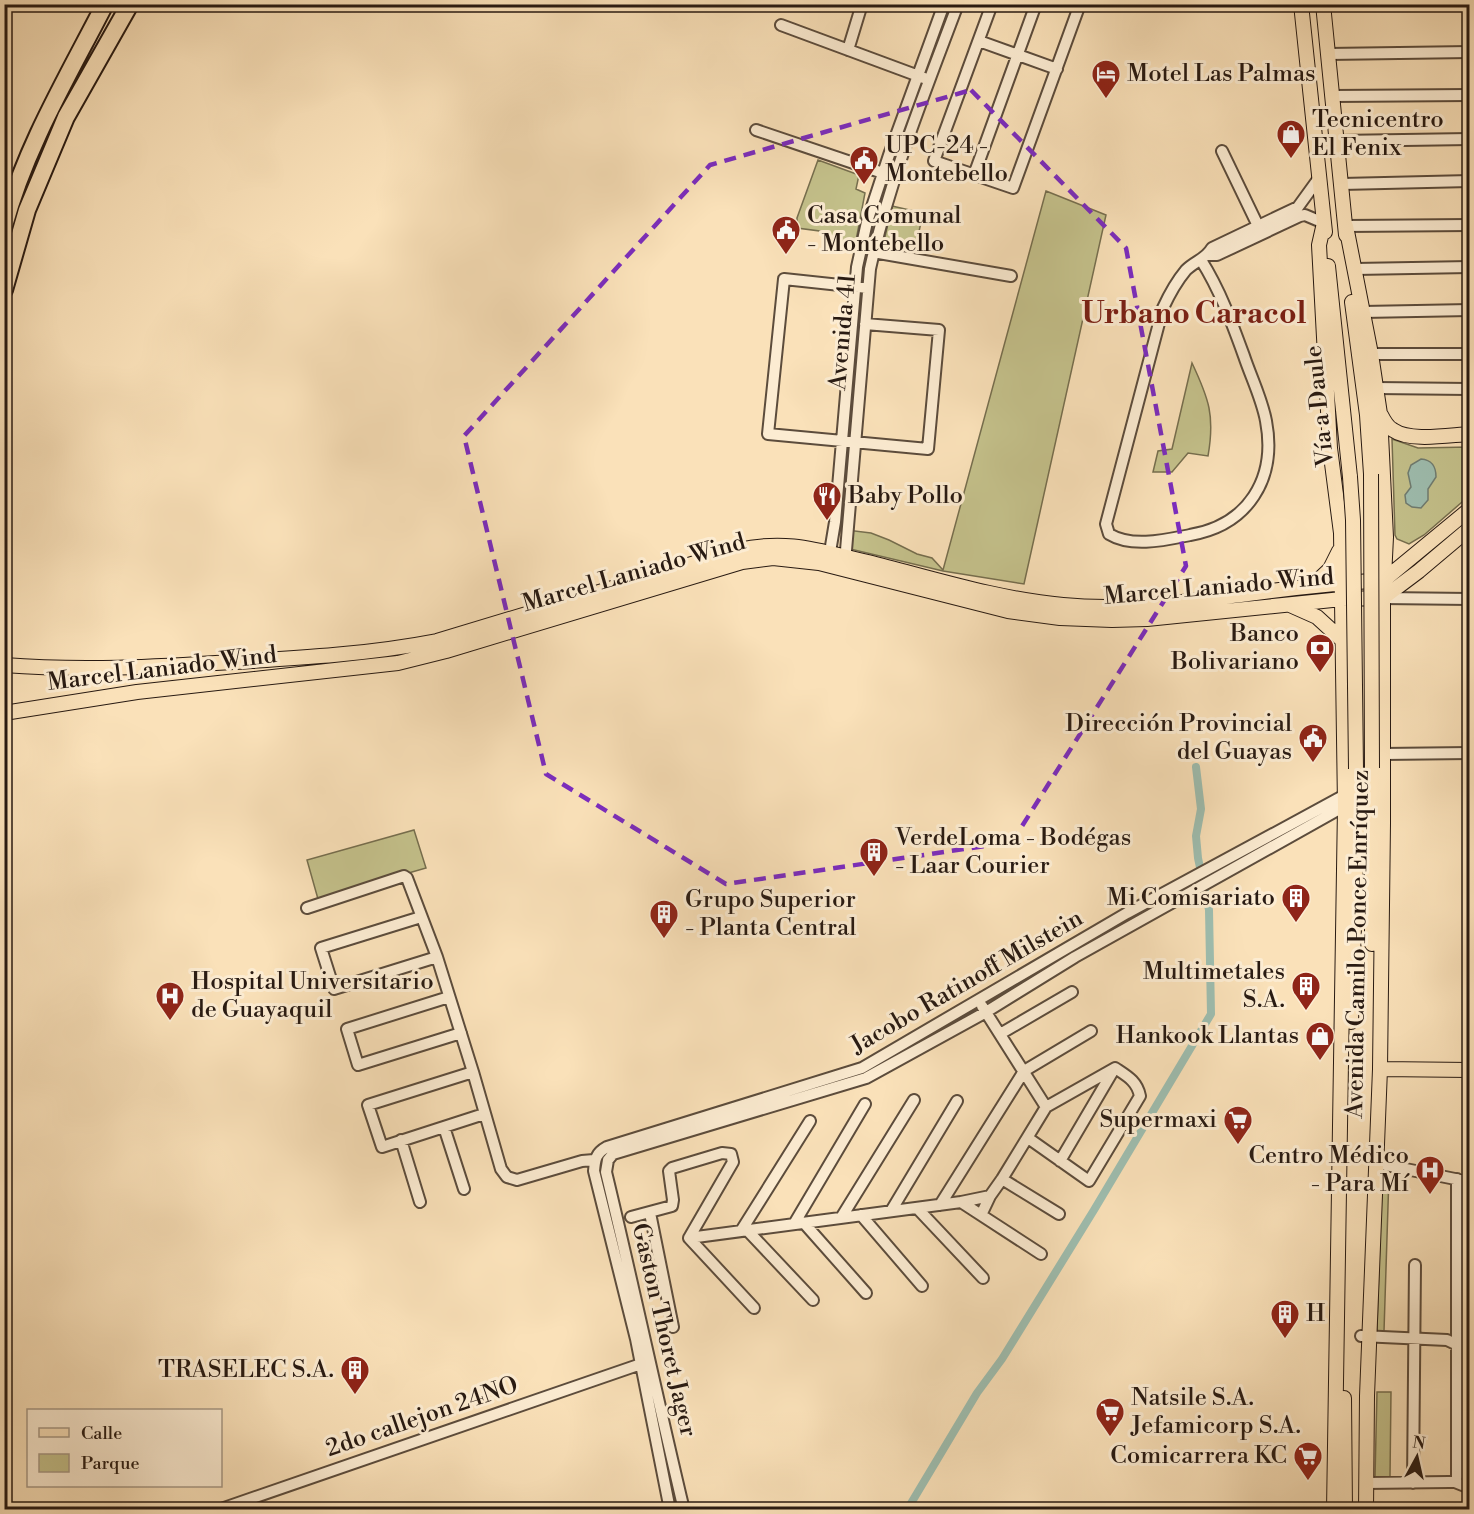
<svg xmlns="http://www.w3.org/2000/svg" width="1474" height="1514" viewBox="0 0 1474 1514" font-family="'Libre Bodoni',serif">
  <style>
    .green { fill: #c4c18b; stroke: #766e4e; stroke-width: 1.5 }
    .water { fill: #9ebeb0; stroke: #6f7c71; stroke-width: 1.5 }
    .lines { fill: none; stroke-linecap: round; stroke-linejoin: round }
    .canal { stroke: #9ebeb0; stroke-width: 8 }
    .minor-casing { stroke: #5c4c3c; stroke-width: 14 }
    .major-casing { stroke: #281a12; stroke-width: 16 }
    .highway-casing { stroke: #281a12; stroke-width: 20 }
    .minor { stroke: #fcecd2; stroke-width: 10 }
    .major { stroke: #fae1b9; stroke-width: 14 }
    .highway { stroke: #fae1b9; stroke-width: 16 }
    .major-bridge-casing { stroke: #281a12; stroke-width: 16; stroke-linecap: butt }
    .major-bridge { stroke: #fae1b9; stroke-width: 14 }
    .marked { fill: none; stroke: #7b2cbf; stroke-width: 4.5; stroke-dasharray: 12 8; stroke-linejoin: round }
    .labels { text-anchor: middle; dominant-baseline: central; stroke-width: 6; stroke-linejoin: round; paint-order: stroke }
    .poi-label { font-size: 24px; fill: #281a12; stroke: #fcecd2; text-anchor: start }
    .street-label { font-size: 24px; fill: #281a12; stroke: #fcecd2 }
    .district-label { font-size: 30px; font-weight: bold; fill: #7a1f14; stroke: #fcecd2 }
  </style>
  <rect width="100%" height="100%" fill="#fae1b9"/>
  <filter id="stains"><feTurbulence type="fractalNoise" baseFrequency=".00333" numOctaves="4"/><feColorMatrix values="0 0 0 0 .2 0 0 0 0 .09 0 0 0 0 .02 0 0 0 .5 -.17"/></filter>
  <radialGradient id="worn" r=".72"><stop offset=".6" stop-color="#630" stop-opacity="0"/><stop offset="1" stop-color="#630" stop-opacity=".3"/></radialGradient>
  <!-- green -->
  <path class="green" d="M 818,160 L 859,175 L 856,189 L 865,193 L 854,251 L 824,247 L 827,232 L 797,228 L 797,218 Z
    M 1046,191 L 1106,215 L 1024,584 L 943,571 L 846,548 L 847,530 L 871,533 L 889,540 L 917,554 L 932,558 L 943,570 Z
    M 892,206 L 923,213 L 914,255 L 882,250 Z
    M 1192,363 C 1209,399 1215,416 1208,456 L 1188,453 L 1172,472 L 1153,472 L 1158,451 L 1172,449 Z
    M 1392,439 L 1418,448 L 1469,447 L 1469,496 L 1424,535 L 1409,544 L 1397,539 L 1395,535 Z
    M 414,830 L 426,868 L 318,899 L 307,860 Z
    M 1382,1173 L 1389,1175 L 1384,1331 L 1383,1333 L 1378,1333 L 1377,1330 Z
    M 1377,1392 L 1391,1392 L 1390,1477 L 1375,1477 Z"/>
  <!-- water -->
  <path class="water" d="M 1421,459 C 1432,460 1436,466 1436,477 L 1428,489 L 1428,500 L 1421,508 L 1412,507 L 1406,503 L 1405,495 L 1411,487 L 1408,473 L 1411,465 Z"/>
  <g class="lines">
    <!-- canal -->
    <path class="canal" d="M 907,1510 L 977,1393 L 1002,1359 L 1094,1210 L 1211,1014 L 1209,910 L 1198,858 L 1196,836 L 1201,809 L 1196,767"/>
    <!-- minor casing -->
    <g class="minor-casing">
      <path id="minor" d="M 992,4 L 934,161 L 1013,188 L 1080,4
        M 781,25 L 924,78
        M 979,41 L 1057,69
        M 848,50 L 862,4
        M 1328,54 L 1470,52
        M 1333,96 L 1470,95
        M 756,130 L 883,173
        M 1337,141 L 1470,139
        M 1222,151 L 1261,232
        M 974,175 L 1036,4
        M 1342,184 L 1470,181
        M 1346,226 L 1470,225
        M 873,252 L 1011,276
        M 1208,255 L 1217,255 L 1300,216 L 1305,215 L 1324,223
        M 1201,260 C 1220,290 1232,323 1244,356 C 1251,377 1262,399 1266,421 C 1277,479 1248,525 1190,535 C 1165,540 1132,548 1109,534 L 1106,524 L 1163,308 C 1169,295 1176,282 1186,270 C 1195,261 1206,259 1212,248 L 1298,207 L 1319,178
        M 1355,269 L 1470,267
        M 1363,312 L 1470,310
        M 865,324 L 939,330 L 928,449 L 768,434 L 784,279 L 868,288
        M 1371,354 L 1470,354
        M 1376,388 L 1469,389
        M 829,558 L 835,522 L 857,267 L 867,222 L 889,155 L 944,4
        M 845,562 L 870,269 C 890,178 925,92 958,4
        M 1383,598 L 1470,599
        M 1383,754 L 1470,753
        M 307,908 L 404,876 L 407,878 L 437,957 L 473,1072 L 501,1169 L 507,1177 L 517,1180 L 582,1161 L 594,1160
        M 421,917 L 321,948 L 334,989 L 437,957
        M 449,997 L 347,1029 L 358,1065 L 461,1033
        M 982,1006 L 1046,1107
        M 1000,1034 L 1072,992
        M 473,1072 L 368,1105 L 382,1147 L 484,1114
        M 444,1127 L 464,1189
        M 401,1140 L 420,1202
        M 1060,1161 L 1113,1071
        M 1376,1163 L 1470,1182
        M 1002,1179 L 1059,1214
        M 961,1202 L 1041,1254
        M 940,1205 L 1024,1071 L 1091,1031
        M 917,1208 L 983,1278
        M 891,1211 L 957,1101
        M 650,1213 L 673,1327
        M 861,1215 L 922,1286
        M 981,1215 L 990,1196 L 1002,1179 L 1046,1107 L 1115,1068 C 1127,1076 1137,1081 1140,1096 L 1089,1181 L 1028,1138
        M 631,1217 L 672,1206 L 673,1200 L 669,1171 L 672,1168 L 722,1153 L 731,1154 L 733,1162 L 689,1238
        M 841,1218 L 914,1100
        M 804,1223 L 866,1293
        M 794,1224 L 865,1104
        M 747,1230 L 813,1300
        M 741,1231 L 810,1121
        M 689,1238 L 961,1202 L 990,1196
        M 689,1238 L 754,1308
        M 1361,1336 L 1447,1340 L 1470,1351
        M 1455,1482 L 1470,1488
        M 1366,1483 L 1449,1482 L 1455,1482 L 1457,1477 L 1457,1179
        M 1413,1483 L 1415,1265
        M 218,1510 L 641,1364
        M 670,1510 L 636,1339 L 594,1171 C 595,1159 596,1153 607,1147 L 862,1068 L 1127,913 L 1345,795
        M 684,1510 C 657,1397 633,1284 606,1172 L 608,1160 L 613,1154 L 866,1078 L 986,1012 L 1075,957 L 1345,806"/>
    </g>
    <!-- major casing -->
    <g class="major-casing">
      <path id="major" d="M 1301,4 L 1325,232
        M 1323,4 L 1346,235
        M 1324,223 L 1319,245 L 1330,448 L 1341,533 L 1345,806 L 1334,1510
        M 1346,226 L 1371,354 L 1380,414 L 1386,537 L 1383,598 L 1383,823 L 1380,1069 L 1367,1396 L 1366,1510
        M 1328,266 L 1350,477
        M 1352,302 L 1367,415 L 1371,474
        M 1381,415 C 1384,421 1387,427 1393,430 C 1410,442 1449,435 1470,434
        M 1384,580 L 1470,509
        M 1313,585 L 1330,569 L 1339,551
        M 1383,598 L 1419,571 L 1470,528
        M 1290,605 L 1317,617 L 1341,639
        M 4,665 C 81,671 156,667 233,662 C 301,658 370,654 437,641 L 738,550 C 789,539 819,551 868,562 C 932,578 997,599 1063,605 C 1127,611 1185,602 1248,594 C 1293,588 1338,583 1384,580
        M 4,713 L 137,692 L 398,663 L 446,651 L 742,562 L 773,558 L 819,563 L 1008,611 L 1060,618 L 1112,620 L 1147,619 L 1342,599 L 1383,598
        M 1372,768 L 1372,944
        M 1351,1022 L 1357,830 L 1356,769
        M 1380,1069 L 1470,1070
        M 1344,1398 L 1345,1510"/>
    </g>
    <!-- highway casing -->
    <g class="highway-casing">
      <path id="highway" d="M 4,226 C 25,148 68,76 105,4
        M 4,290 L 27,210 L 66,117 L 130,4"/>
    </g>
    <!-- minor -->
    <use href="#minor" class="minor"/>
    <!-- major -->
    <use href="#major" class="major"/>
    <!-- highway -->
    <use href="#highway" class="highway"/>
    <!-- major-bridge casing -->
    <g class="major-bridge-casing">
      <path id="major-bridge" d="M 1371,474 L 1372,768
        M 1350,477 L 1353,520 L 1356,769"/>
    </g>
    <!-- major-bridge -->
    <use href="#major-bridge" class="major-bridge"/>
  </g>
  <!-- marked area -->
  <path class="marked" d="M 971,90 L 1126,248 L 1186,566 L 1012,842 L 726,884 L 546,774 L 464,436 L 710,165 Z"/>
  <!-- icons -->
  <defs>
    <g id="hotel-pin" transform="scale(1.5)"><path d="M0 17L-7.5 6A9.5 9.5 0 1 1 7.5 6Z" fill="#8f2418" stroke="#fcecd2"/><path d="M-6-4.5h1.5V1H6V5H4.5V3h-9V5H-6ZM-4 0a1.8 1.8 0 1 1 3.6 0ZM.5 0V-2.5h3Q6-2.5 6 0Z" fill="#fff"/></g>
    <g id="shop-pin" transform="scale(1.5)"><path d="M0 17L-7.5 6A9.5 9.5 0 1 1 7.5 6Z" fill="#8f2418" stroke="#fcecd2"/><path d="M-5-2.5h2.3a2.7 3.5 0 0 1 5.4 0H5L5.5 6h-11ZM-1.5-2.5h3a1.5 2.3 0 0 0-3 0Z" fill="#fff"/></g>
    <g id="civic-pin" transform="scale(1.5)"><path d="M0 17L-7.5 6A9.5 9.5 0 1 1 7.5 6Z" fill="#8f2418" stroke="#fcecd2"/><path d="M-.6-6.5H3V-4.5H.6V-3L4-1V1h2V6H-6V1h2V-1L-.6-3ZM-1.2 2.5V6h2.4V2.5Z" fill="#fff"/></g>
    <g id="restaurant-pin" transform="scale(1.5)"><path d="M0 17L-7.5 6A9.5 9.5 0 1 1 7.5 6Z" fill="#8f2418" stroke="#fcecd2"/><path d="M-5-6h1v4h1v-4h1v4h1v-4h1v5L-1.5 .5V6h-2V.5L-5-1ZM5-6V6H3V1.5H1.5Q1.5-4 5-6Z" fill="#fff"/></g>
    <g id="bank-pin" transform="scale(1.5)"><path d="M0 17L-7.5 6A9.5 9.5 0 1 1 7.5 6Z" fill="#8f2418" stroke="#fcecd2"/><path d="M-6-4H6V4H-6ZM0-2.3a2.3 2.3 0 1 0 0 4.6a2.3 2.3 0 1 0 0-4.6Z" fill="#fff"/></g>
    <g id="building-pin" transform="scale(1.5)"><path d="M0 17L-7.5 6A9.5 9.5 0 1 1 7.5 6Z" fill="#8f2418" stroke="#fcecd2"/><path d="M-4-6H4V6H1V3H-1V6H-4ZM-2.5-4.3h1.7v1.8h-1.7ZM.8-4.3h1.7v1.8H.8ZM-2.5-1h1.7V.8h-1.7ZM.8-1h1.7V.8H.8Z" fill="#fff"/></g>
    <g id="hospital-pin" transform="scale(1.5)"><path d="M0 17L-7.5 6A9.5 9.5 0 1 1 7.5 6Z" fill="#8f2418" stroke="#fcecd2"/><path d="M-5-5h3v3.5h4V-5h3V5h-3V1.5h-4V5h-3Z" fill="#fff"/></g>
    <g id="supermarket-pin" transform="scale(1.5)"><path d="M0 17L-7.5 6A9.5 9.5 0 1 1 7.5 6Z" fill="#8f2418" stroke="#fcecd2"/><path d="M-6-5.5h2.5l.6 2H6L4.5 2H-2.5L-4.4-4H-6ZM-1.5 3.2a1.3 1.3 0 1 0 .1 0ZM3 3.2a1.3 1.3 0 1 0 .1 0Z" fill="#fff"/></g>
  </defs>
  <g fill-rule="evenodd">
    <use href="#hotel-pin" x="1106" y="74"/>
    <use href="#shop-pin" x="1291" y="134"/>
    <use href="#civic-pin" x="864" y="160"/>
    <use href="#civic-pin" x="786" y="230"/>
    <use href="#restaurant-pin" x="827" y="496"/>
    <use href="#bank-pin" x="1320" y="648"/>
    <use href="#civic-pin" x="1313" y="738"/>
    <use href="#building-pin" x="874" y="852"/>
    <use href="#building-pin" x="1296" y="898"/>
    <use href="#building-pin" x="664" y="914"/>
    <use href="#building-pin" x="1306" y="986"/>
    <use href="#hospital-pin" x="170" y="996"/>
    <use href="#shop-pin" x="1320" y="1036"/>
    <use href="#supermarket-pin" x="1238" y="1120"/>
    <use href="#hospital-pin" x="1430" y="1170"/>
    <use href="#building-pin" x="1285" y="1314"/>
    <use href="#building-pin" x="355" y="1370"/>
    <use href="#supermarket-pin" x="1110" y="1412"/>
    <use href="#supermarket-pin" x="1308" y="1456"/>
  </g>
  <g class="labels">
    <!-- poi labels -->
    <g class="poi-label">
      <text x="1127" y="74">Motel Las Palmas</text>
      <text x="1312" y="120">Tecnicentro<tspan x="1312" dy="28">El Fenix</tspan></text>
      <text x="885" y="146">UPC-24 -<tspan x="885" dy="28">Montebello</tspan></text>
      <text x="807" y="216">Casa Comunal<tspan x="807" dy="28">- Montebello</tspan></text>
      <text x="848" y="496">Baby Pollo</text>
      <text x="1299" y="634" text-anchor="end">Banco<tspan x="1299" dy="28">Bolivariano</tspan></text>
      <text x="1292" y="724" text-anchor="end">Dirección Provincial<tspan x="1292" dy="28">del Guayas</tspan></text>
      <text x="895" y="838">VerdeLoma - Bodégas<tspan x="895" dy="28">- Laar Courier</tspan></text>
      <text x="1275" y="898" text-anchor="end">Mi Comisariato</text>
      <text x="685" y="900">Grupo Superior<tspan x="685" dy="28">- Planta Central</tspan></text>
      <text x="1285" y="972" text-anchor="end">Multimetales<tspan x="1285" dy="28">S.A.</tspan></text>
      <text x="191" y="982">Hospital Universitario<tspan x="191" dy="28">de Guayaquil</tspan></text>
      <text x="1299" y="1036" text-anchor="end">Hankook Llantas</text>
      <text x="1217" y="1120" text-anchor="end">Supermaxi</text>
      <text x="1409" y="1156" text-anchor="end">Centro Médico<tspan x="1409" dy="28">- Para Mí</tspan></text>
      <text x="1306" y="1314">H</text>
      <text x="334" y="1370" text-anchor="end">TRASELEC S.A.</text>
      <text x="1131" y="1398">Natsile S.A.<tspan x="1131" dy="28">Jefamicorp S.A.</tspan></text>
      <text x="1287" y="1456" text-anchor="end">Comicarrera KC</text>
    </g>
    <!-- street labels -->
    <g class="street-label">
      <text transform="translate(843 332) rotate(-85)">Avenida 41</text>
      <text transform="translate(1320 406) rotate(-96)">Vía a Daule</text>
      <text transform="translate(634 573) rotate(-16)">Marcel Laniado Wind</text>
      <text transform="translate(1219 587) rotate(-5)">Marcel Laniado Wind</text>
      <text transform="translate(162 669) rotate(-7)">Marcel Laniado Wind</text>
      <text transform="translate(1358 944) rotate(-89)">Avenida Camilo Ponce Enríquez</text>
      <text transform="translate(967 982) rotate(-30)">Jacobo Ratinoff Milstein</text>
      <text transform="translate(664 1330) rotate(77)">Gaston Thoret Jager</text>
      <text transform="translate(422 1417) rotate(-19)">2do callejon 24NO</text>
    </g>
    <!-- district labels -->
    <g class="district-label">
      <text x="1194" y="314">Urbano Caracol</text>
    </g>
  </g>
  <!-- margin -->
  <rect width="1474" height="1514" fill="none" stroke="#fae1b9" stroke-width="24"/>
  <rect x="6" y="6" width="1462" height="1502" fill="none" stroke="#281a12" stroke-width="3"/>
  <rect x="12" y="12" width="1450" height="1490" fill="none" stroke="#281a12" stroke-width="1.5"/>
  <!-- legend -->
  <rect x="27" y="1409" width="195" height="78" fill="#fcecd2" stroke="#a79885" stroke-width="1.5"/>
  <rect x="39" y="1428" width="30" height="9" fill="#fae1b9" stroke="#a79885" stroke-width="1.5"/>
  <text x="81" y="1439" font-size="18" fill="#281a12">Calle</text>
  <rect x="39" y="1454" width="30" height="18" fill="#c4c18b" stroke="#a79885" stroke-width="1.5"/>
  <text x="81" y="1469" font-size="18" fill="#281a12">Parque</text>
  <!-- north arrow -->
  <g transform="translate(1417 1457) rotate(8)" stroke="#fcecd2" stroke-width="4.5" paint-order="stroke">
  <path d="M0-4.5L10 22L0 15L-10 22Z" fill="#281a12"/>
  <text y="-9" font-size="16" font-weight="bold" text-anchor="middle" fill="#281a12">N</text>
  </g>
  <rect width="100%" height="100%" filter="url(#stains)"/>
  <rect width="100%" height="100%" fill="url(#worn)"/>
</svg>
